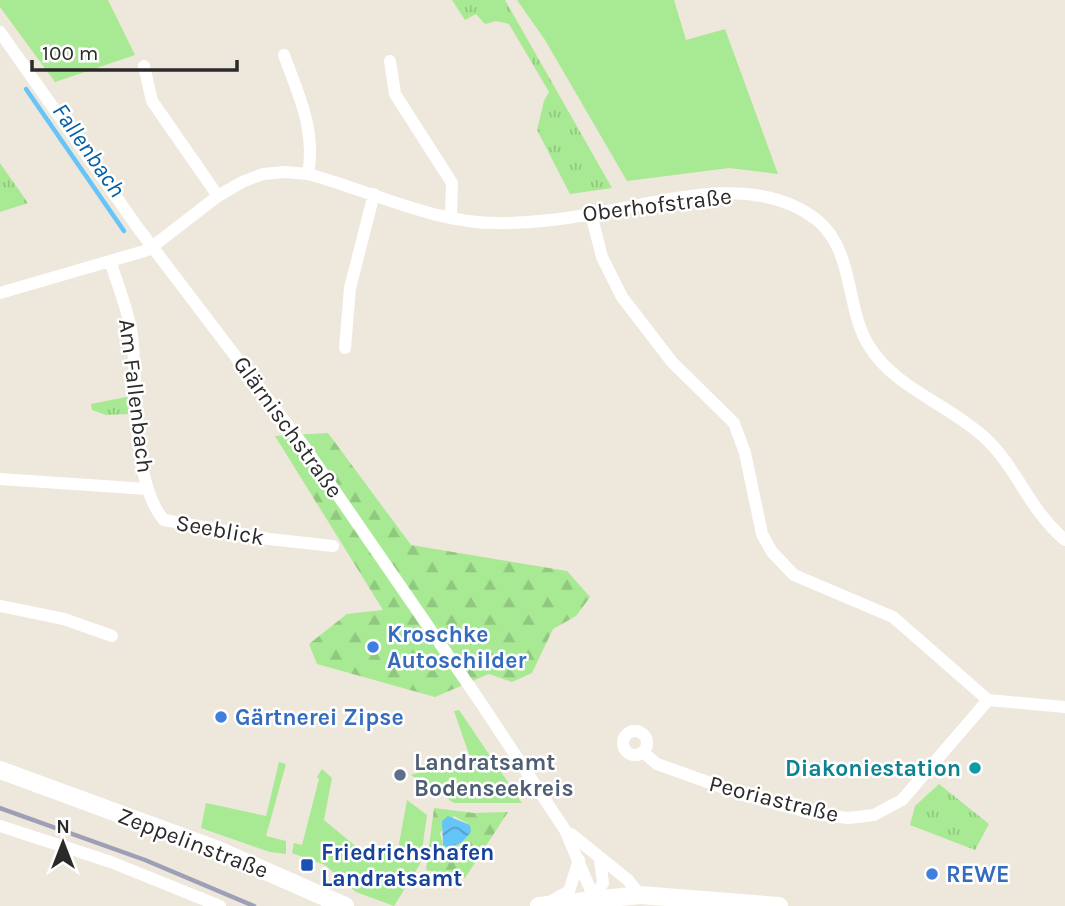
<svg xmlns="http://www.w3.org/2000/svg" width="1065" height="906" viewBox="0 0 1065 906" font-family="Karla,sans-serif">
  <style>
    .grass { fill: #a8e993 }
    .forest { fill: url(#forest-firs); fill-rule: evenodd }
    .park { fill: url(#park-tufts) }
    .water { fill: url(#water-waves) }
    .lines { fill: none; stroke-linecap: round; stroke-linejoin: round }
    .stream { stroke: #65c4f8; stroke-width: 4.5 }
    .street { stroke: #fff; stroke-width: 12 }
    .secondary { stroke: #fff; stroke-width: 18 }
    .rail { stroke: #9d9fb6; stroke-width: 4.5 }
    .shop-dot { fill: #3f7fe0; stroke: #fff; stroke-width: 2.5 }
    .culture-dot { fill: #0f9aa8; stroke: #fff; stroke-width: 2.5 }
    .service-dot { fill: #5c6f8a; stroke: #fff; stroke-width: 2.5 }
    .transit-dot { fill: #1a4fb4; stroke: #fff; stroke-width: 2.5 }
    .labels { text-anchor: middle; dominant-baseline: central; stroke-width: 5; stroke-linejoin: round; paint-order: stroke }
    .street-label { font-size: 23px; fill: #2a2a2a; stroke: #fff }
    .shop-label { font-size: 23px; font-weight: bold; fill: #366cbe; stroke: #fff; text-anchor: start }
    .service-label { font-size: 23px; font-weight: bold; fill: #4e5e75; stroke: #fff; text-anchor: start }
    .culture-label { font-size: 23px; font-weight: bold; fill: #0d838f; stroke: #fff; text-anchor: end }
    .transit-label { font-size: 23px; font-weight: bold; fill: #164399; stroke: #fff; text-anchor: start }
    .water-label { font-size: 24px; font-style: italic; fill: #025fa6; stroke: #fff }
  </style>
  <defs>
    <pattern id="forest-firs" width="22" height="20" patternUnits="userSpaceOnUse" patternTransform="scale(1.75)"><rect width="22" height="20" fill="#a8e993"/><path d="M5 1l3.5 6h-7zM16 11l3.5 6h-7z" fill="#91c87f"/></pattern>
    <pattern id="park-tufts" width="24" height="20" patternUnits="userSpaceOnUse" patternTransform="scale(1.75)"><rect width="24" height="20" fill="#a8e993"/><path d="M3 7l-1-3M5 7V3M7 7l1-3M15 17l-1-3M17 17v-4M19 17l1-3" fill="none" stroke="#91c87f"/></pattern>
    <pattern id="water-waves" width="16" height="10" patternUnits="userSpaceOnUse" patternTransform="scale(1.75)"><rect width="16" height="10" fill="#65c4f8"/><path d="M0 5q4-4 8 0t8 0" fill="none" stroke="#539fc9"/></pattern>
  </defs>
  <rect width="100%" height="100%" fill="#eee7db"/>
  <!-- grass -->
  <path class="grass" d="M 0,0 L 108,0 L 135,55 L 55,82 L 0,7 Z
    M 517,0 L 674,0 L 686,40 L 725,29 L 778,174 L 729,168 L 627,181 L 545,40 Z
    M 459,710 L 522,803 L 454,803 L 411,775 L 453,759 L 472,763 L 454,711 Z
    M 279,762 L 286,764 L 266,836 L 286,841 L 286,854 L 270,852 L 201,828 L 206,803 L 266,816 Z
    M 322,769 L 332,778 L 324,820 L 359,849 L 397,855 L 407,800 L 427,815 L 420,864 L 394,906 L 356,892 L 325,865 L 292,853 L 294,843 L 302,845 L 319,779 L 317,777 Z"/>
  <!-- forest -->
  <path class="forest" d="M 328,433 L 411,545 L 567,571 L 590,597 L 576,616 L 553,629 L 532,673 L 512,682 L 489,674 L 435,697 L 317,664 L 309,644 L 347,614 L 383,610 L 275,436 Z
    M 434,808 L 474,813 L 508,812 L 465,878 L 426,870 ZM 454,816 L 470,825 L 461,843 L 448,847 L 443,845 L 440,833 Z"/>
  <!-- park -->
  <path class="park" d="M 452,0 L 505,0 L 612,188 L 570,194 L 537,130 L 544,101 L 549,92 L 509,24 L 496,21 L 485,24 L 476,14 L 465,20 Z
    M 0,163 L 28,203 L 0,212 Z
    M 131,396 L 129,414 L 106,415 L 92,410 L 91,404 Z
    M 939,784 L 989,824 L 975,850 L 910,825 L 915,806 Z"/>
  <!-- water -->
  <path class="water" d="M 448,816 L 470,825 L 471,832 L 461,843 L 448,848 L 443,845 L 442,821 Z"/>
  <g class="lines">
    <!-- stream -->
    <path class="stream" d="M 26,89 L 124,231"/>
    <!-- street -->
    <path class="street" d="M 0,32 L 138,228 L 306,449 L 481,703 L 565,830 L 594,898 L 603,883 L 600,860
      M 284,55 C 299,96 316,130 308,174
      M 390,61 L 395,94 L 452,183 L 451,218
      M 144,66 L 152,101 L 218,196
      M 591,214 L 602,257 L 622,297 L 672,362 L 734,423 L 745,453 L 762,534 L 772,552 L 794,575 L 893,617 L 988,700 L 1065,707
      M 111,263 C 118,287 129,312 132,336 C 138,386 131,483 164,520 L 269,539 L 333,546
      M 0,293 L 148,250 L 218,196 L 242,182 L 263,174 L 285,172 L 308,174 C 371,191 437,225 503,223 C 531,223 564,219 592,214 C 662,202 755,171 817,220 C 855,251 845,308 869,346 C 896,389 947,403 984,437 C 1018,468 1028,509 1065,540
      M 345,348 L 350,288 L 374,194
      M 0,479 L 147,489
      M 0,606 L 64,619 L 112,636
      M623 743a12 12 0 1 1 24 0a12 12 0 1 1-24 0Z
      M 643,752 L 657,764 L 744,795 L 811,813 L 848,818 L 874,815 L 902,800 L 988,700
      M 0,826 L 111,862 L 220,906
      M 571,834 L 628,880 L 640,895
      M 550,902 L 569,891 L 579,860"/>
    <!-- secondary -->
    <path class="secondary" d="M 0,770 L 218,850 L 345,906
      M 539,906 L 640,895 L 779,906"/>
    <!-- rail -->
    <path class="rail" d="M 0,808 L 145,860 L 254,906"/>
  </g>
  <!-- markers -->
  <g class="shop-dot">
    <circle cx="373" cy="647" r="7"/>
    <circle cx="221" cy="717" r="7"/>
    <circle cx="932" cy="874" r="7"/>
  </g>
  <circle class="culture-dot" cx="975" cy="768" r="7"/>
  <circle class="service-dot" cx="400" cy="775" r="7"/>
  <rect class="transit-dot" x="300" y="858" width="14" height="14" rx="3.5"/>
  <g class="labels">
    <!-- street labels -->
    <g class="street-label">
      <text transform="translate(657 205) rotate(-7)">Oberhofstraße</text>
      <text transform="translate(136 396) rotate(83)">Am Fallenbach</text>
      <text transform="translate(288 427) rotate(54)">Glärnischstraße</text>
      <text transform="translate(220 530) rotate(10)">Seeblick</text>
      <text transform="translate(774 799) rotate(14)">Peoriastraße</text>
      <text transform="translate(193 843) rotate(21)">Zeppelinstraße</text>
    </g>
    <!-- shop labels -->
    <g class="shop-label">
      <text x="387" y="634">Kroschke<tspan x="387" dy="26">Autoschilder</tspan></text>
      <text x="235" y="717">Gärtnerei Zipse</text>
      <text x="946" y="874">REWE</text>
    </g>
    <!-- service labels -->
    <g class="service-label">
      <text x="414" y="762">Landratsamt<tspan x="414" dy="26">Bodenseekreis</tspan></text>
    </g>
    <!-- culture labels -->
    <g class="culture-label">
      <text x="961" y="768">Diakoniestation</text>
    </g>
    <!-- transit labels -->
    <g class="transit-label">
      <text x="321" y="852">Friedrichshafen<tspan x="321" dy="26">Landratsamt</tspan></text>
    </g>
    <!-- water labels -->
    <g class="water-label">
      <text transform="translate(89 150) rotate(55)">Fallenbach</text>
    </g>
  </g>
  <!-- north arrow -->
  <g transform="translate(63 843)" stroke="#ffffff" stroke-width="5" paint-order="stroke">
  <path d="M0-5L12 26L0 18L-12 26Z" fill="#2a2a2a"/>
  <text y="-10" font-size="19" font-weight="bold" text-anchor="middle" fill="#2a2a2a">N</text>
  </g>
  <!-- scale -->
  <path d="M32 60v10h205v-10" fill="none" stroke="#2a2a2a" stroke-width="3.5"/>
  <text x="42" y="60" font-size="21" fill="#2a2a2a" stroke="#ffffff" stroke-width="5" paint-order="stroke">100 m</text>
</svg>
